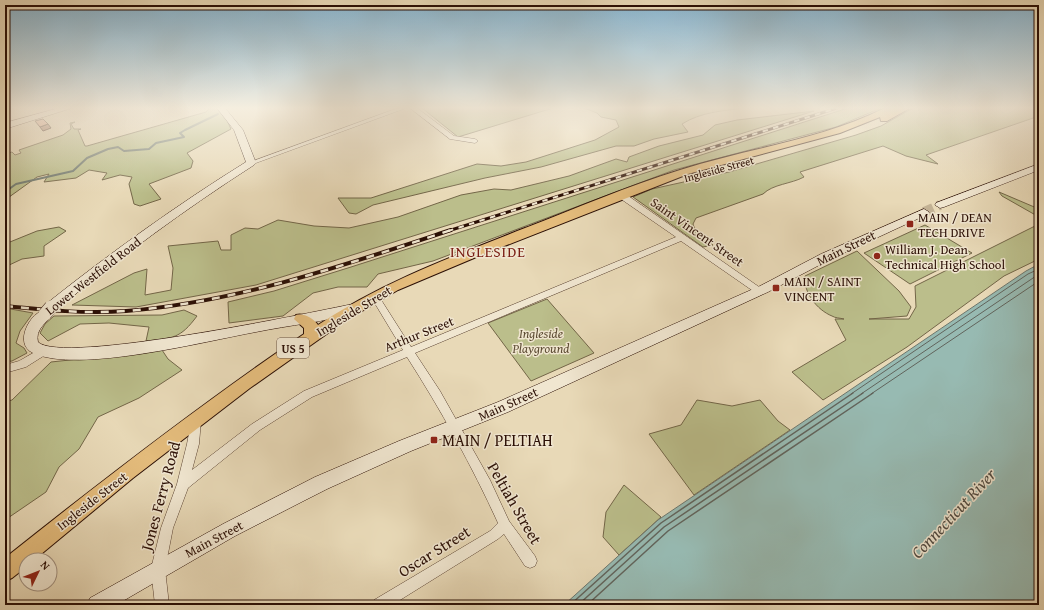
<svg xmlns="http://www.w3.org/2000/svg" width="1044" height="610" viewBox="0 0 1044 610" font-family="'Gentium Book Plus',serif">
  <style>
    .green { fill: #bbbe8b; stroke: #736648 }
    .water { fill: #97bab2; stroke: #6c766d }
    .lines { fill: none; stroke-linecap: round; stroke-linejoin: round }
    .shore-far1 { stroke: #61645c; stroke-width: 1 }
    .shore { stroke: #61645c; stroke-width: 1.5 }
    .stream { stroke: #6c766d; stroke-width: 2 }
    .secondary-tunnel { stroke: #c2b193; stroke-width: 10; stroke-dasharray: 10 5; stroke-linecap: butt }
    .street-casing { stroke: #5a4232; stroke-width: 1 }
    .secondary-casing { stroke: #2b0f05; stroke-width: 1 }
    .primary-casing { stroke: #2b0f05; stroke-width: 2 }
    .street { fill: #f0e6d0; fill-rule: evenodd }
    .secondary { fill: #f0e6d0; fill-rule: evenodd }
    .primary { fill: #e4bc7c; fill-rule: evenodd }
    .rail-far1-casing { stroke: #2b0f05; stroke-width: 3 }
    .rail-casing { stroke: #2b0f05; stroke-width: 4 }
    .rail-far1 { stroke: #f0e6d0; stroke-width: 2; stroke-dasharray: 5.5; stroke-linecap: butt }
    .rail { stroke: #f0e6d0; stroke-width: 2.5; stroke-dasharray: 8; stroke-linecap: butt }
    .secondary-bridge-casing { stroke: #2b0f05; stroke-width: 14; stroke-linecap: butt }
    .secondary-bridge { stroke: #f0e6d0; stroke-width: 13 }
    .shaded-wall { fill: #9e6f5c; stroke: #2b0f05 }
    .building { fill: #e29f84; stroke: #2b0f05 }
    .poi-dot { fill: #8f2418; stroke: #f0e6d0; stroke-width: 1.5 }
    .labels { text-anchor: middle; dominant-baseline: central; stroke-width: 3; stroke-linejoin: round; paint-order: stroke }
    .far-street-label { font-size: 11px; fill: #2b0f05; stroke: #f0e6d0 }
    .shield { fill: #f0e6d0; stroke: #665042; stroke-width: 1 }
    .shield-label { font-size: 12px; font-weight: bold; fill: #2b0f05 }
    .poi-label { font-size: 13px; fill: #2b0f05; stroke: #f0e6d0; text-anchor: start }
    .street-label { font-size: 13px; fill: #2b0f05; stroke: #f0e6d0 }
    .park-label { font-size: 13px; font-style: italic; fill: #5d4c34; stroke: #f0e6d0 }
    .quarter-label { font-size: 15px; letter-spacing: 1px; fill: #7a1f14; stroke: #f0e6d0 }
    .near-poi-label { font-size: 16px; fill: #2b0f05; stroke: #f0e6d0; text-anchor: start }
    .near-street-label { font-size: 16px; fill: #2b0f05; stroke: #f0e6d0 }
    .near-water-label { font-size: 17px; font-style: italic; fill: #514b42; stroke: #f0e6d0 }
  </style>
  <rect width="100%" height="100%" fill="#e8d9b7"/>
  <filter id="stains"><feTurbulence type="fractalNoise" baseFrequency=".005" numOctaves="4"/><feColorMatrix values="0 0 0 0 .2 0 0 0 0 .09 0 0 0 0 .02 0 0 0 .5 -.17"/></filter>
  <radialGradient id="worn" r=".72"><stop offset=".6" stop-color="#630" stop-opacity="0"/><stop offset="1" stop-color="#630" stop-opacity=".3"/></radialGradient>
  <!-- green -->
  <path class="green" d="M 209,108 L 217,108 L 224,114 L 231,129 L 187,153 L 193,161 L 191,168 L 149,184 L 161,199 L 140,206 L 134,204 L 129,184 L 132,177 L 120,175 L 102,180 L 107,173 L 89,170 L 76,178 L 44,182 L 49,174 L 37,177 L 5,200 L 5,154 L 12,152 L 15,155 L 21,153 L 19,150 L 63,135 L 71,129 L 70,123 L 75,122 L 71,124 L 74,129 L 81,129 L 78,130 L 85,146 L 87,146 L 206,112 L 209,109 Z
    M 422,108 L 553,108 L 458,137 Z
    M 584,108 L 744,108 C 722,111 701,112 682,124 L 688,132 L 654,139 L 634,146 L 616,146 L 541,167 L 485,178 L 373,205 L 356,214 L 349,213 L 338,198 L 371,198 L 477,164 L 501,166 L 526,162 L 595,140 L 619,127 L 616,120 L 601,117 L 597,113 Z
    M 848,108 L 881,108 L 836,127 L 674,170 L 433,261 L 378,274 L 367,287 L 338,287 L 313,293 L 283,316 L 229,323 L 228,302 L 274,291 L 351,267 Z
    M 913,108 L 1039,108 L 1039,116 L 926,155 L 938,164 L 906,156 L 883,146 L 800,172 L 804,177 C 791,184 773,184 763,194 L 696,218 L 693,224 L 697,235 L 713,245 L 703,247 L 633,197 L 652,189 L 729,172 L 856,135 L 881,126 Z
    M 814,111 L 256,285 L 136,307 L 72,305 L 134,273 L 147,269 L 145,295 L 171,290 L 173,268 L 168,246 L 218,241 L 221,250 L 231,250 L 231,235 L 245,228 L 258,229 L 278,220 L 314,226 L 349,228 L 398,217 L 461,195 L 494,189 L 511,190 L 569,176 L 616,159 L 627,162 L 629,157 L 659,146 L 703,135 L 715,125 L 737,120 Z
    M 999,192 L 1039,209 L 1039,217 L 1002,196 Z
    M 1039,224 L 1039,259 L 1004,276 L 907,347 L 823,400 L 792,372 L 846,340 L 835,319 L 844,319 C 840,318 835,318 832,316 C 817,310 803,292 805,276 L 857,251 L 899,291 L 911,307 L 907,316 L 869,319 L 909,319 L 916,307 L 915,286 Z
    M 925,225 L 972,253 L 910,284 L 864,253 Z
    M 59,227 L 66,231 L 44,246 L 44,256 L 22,259 L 5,267 L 5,244 L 37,231 Z
    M 547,299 L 594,353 L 531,381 L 488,323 Z
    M 5,308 L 33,313 L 20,331 L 16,343 L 24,348 L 27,353 L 12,361 L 5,362 Z
    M 184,310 L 197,316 C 180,339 173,338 146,341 L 149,327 L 109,323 L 80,324 L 48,341 L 40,333 L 45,324 L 54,316 L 162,315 Z
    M 162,350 L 168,359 L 182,370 L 139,398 L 98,417 L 79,449 L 59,467 L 46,492 L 5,520 L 5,402 L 12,400 L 51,362 Z
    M 697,400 L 732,406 L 760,400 L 778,421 L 790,430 L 694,495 L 649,434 L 681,425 Z
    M 624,485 L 661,517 L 619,555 L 603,537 L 606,512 Z"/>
  <!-- water -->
  <path class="water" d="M 1039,264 L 1039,605 L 564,605 L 658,520 L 1026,271 Z"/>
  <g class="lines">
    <!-- shore-far1 -->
    <path class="shore-far1" d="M 851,394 L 1028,274 L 1039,269
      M 861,394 L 1039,274
      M 871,394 L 1039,281"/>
    <!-- shore -->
    <path class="shore" d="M 570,605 L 661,523 L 853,393
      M 578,605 L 664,527 L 863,393
      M 587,605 L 668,531 L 873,393"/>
    <!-- stream -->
    <path class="stream" d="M 5,192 L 16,184 L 73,171 L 87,158 L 108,149 L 118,147 L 124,151 L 149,149 L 156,143 L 184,137 L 180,133 L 185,130 L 218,114"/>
    <!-- secondary-tunnel -->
    <path class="secondary-tunnel" d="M 924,212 L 940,205"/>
    <!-- street casing -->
    <g class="street-casing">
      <path id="street" d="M 398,108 L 406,108 L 253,164 L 251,165 L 248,163 Z
        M 410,108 L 417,108 L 454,136 L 475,139 L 478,141 L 475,143 L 450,139 Z
        M 618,193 L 624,193 L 762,289 L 763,291 L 762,293 L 756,293 L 681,241 L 415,353 L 440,391 L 490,480 L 509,521 L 535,556 L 537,561 L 535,566 L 530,568 L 525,566 L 504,534 L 498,539 L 392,605 L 372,605 L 374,600 L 490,531 L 498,523 C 472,466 441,410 407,357 L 312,397 L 260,430 L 188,488 L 173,528 L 165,569 L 169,605 L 155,605 L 151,569 L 161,528 L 177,484 L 187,444 L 192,417 L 196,415 L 200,417 L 201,420 L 199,444 L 192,470 L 252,424 L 304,391 L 403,350 L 371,297 L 372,295 L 378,295 L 411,347 L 676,237 L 618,197 Z
        M 42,348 L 45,349 L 47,352 L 45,355 L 26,367 L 5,373 L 5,365 L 19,361 Z"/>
    </g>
    <!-- secondary casing -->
    <g class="secondary-casing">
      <path id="secondary" d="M 59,108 L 72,108 L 5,129 L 5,123 Z
        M 217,108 L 225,108 L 243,130 L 256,163 L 254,165 C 185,209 119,258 56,310 L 50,311 L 52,314 C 46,324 35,329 38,342 C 61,365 309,313 353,304 L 358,306 L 360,309 L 358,312 C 325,322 290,325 256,332 C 206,341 77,374 33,353 C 13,344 30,311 46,310 L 44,307 L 46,304 C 110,253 177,205 246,162 L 234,130 Z
        M 1039,164 L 1039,170 L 944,207 L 940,208 L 935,205 L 936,203 Z
        M 924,209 L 929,212 L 928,214 L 829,260 L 768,292 L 508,412 L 411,451 L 327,489 L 235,536 L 116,605 L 87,605 L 90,598 L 223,524 L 315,477 L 399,441 L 498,402 L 760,286 L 821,254 Z"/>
    </g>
    <!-- primary casing -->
    <g class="primary-casing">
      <path id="primary" d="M 885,108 L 910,108 L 887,121 L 881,121 L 880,117 L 840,133 L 688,174 L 474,258 L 398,290 L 345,321 L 250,388 L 133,478 L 34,560 L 26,560 L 26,567 L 12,578 L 5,581 L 5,558 C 103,480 201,404 304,334 L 304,328 L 294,319 L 296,315 C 304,313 313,318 318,325 C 382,282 454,256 525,228 C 577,208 628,186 680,170 C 748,148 821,140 885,108 Z"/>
    </g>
    <!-- street -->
    <use href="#street" class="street"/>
    <!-- secondary -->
    <use href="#secondary" class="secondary"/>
    <!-- primary -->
    <use href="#primary" class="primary"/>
    <!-- rail-far1 casing -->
    <g class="rail-far1-casing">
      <path id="rail-far1" d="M 448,231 L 837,108"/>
    </g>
    <!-- rail casing -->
    <g class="rail-casing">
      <path id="rail" d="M 5,306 C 45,310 85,314 126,311 C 238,302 345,265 451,230"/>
    </g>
    <!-- rail-far1 -->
    <use href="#rail-far1" class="rail-far1"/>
    <!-- rail -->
    <use href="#rail" class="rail"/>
    <!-- secondary-bridge casing -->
    <g class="secondary-bridge-casing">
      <path id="secondary-bridge" d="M 45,314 L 51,307"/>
    </g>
    <!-- secondary-bridge -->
    <use href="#secondary-bridge" class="secondary-bridge"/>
  </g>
  <!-- shaded-wall -->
  <path class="shaded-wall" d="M 48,124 L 51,128 L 43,131 L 40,127 Z"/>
  <!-- building -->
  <path class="building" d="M 43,119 L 48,124 L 40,127 L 35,121 Z"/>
  <!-- sky -->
  <linearGradient id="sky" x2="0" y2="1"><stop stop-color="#87b6d2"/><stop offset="0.56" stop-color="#f5eedf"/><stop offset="1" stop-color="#f5eedf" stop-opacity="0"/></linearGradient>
  <rect width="1044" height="193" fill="url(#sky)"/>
  <!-- markers -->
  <g class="poi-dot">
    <rect x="906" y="220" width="8" height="8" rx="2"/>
    <circle cx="877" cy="256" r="4"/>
    <rect x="772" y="284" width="8" height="8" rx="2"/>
    <rect x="430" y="436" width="8" height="8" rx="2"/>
  </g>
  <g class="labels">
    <!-- far-street labels -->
    <g class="far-street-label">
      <text transform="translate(719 169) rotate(-15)">Ingleside Street</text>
    </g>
    <!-- shield labels -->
    <rect class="shield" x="277" y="338" width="32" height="20" rx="3"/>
    <g class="shield-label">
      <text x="293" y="348">US 5</text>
    </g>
    <!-- poi labels -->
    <g class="poi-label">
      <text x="918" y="217">MAIN / DEAN<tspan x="918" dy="15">TECH DRIVE</tspan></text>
      <text x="885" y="249">William J. Dean<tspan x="885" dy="15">Technical High School</tspan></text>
      <text x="784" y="281">MAIN / SAINT<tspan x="784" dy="15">VINCENT</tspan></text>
    </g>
    <!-- street labels -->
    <g class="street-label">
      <text transform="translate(697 232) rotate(35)">Saint Vincent Street</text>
      <text transform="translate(846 248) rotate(-26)">Main Street</text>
      <text transform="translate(93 276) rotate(-38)">Lower Westfield Road</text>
      <text transform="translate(354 311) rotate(-31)">Ingleside Street</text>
      <text transform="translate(419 334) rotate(-22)">Arthur Street</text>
      <text transform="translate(508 404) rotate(-24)">Main Street</text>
      <text transform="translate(92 501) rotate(-38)">Ingleside Street</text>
      <text transform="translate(214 539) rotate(-28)">Main Street</text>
    </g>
    <!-- park labels -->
    <g class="park-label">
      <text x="541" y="333">Ingleside<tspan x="541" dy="15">Playground</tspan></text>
    </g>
    <!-- quarter labels -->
    <g class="quarter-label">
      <text x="488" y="251">INGLESIDE</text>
    </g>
    <!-- near-poi labels -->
    <g class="near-poi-label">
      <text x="442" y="440">MAIN / PELTIAH</text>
    </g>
    <!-- near-street labels -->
    <g class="near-street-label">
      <text transform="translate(160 496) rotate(-75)">Jones Ferry Road</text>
      <text transform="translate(515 503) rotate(60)">Peltiah Street</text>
      <text transform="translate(434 551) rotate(-32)">Oscar Street</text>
    </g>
    <!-- near-water labels -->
    <g class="near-water-label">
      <text transform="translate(953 513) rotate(-47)">Connecticut River</text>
    </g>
  </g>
  <!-- margin -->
  <rect width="1044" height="610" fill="none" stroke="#e8d9b7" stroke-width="20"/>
  <rect x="6" y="6" width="1032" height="598" fill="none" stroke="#2b0f05" stroke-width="2"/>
  <rect x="10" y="10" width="1024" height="590" fill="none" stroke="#2b0f05"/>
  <!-- north arrow -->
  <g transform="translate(38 572) rotate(47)"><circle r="19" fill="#f0e6d0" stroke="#a1907f"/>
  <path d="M0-3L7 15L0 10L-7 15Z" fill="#8f2418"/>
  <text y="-6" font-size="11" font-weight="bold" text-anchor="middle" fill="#2b0f05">N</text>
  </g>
  <rect width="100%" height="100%" filter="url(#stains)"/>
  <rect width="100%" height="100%" fill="url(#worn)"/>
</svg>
